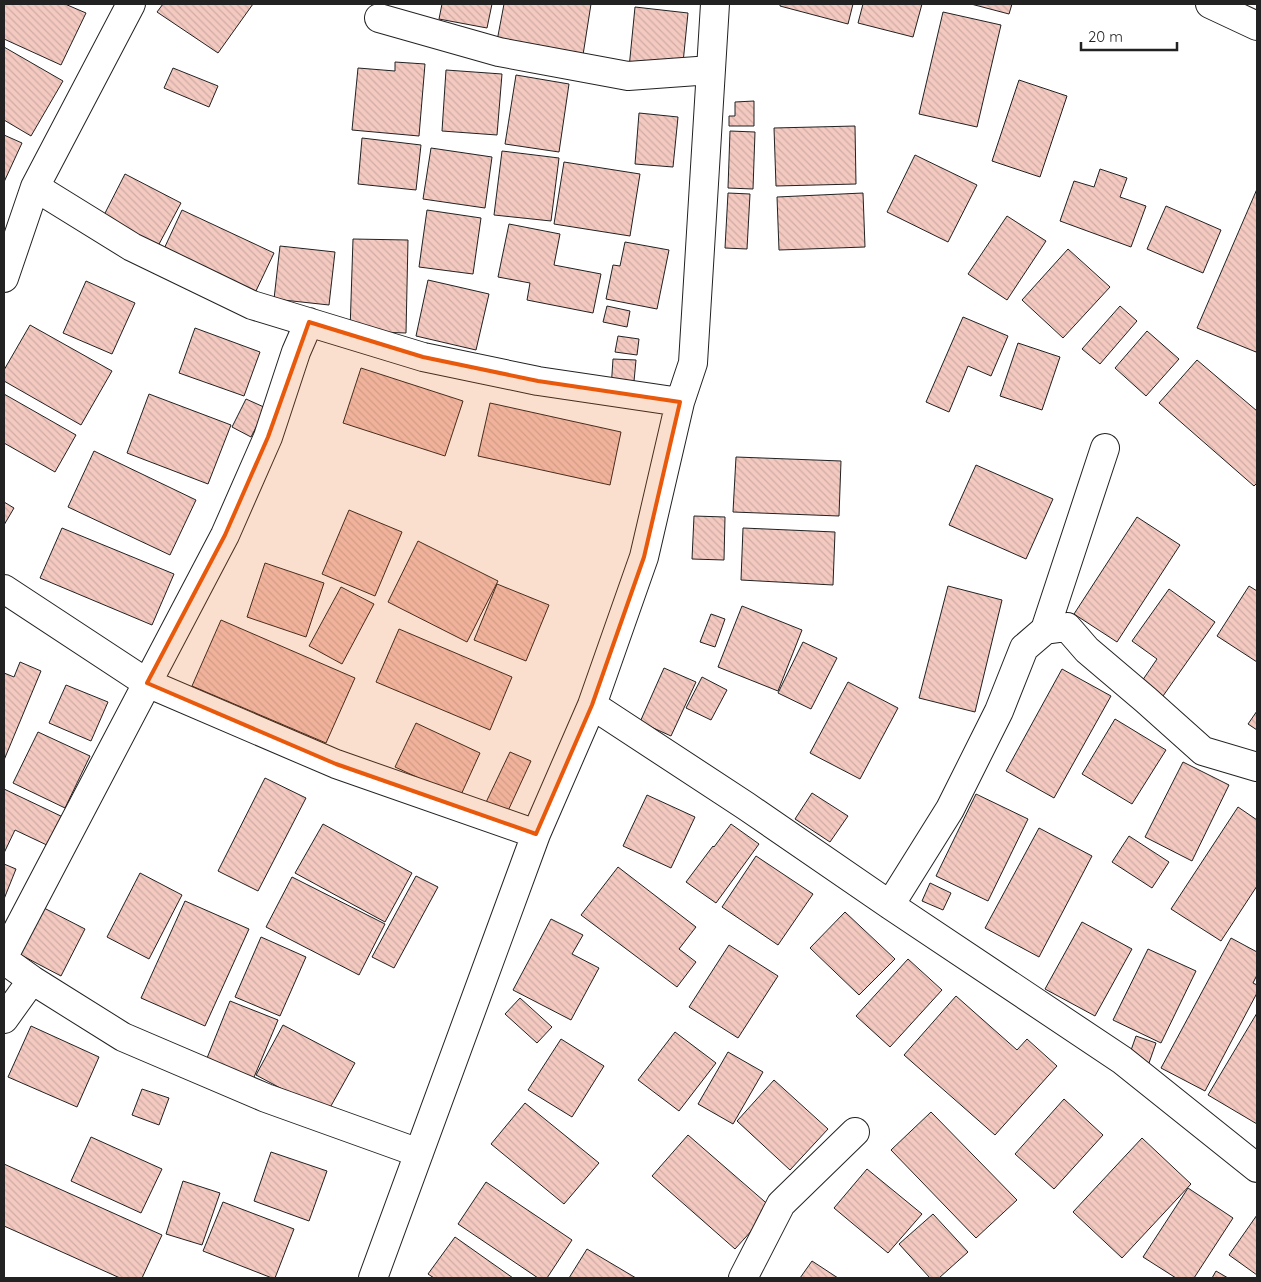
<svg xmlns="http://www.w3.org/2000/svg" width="1261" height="1282" viewBox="0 0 1261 1282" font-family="Quicksand,sans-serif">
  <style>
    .building { fill: url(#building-back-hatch); stroke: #222 }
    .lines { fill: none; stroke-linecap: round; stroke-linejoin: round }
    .street-casing { stroke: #222; stroke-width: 30 }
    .street { stroke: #fff; stroke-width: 28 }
    .marked { fill: #e8590c; fill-opacity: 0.2; stroke: #e8590c; stroke-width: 4; stroke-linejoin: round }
  </style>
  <defs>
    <pattern id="building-back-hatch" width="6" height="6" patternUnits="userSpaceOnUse" patternTransform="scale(1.25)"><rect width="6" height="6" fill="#f3c9c0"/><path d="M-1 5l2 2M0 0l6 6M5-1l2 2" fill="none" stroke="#d0aca5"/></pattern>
  </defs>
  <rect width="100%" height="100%" fill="#fff"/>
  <!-- building -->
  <path class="building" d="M 4,4 L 65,4 L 86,13 L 61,65 L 4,39 Z
    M 163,4 L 253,4 L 218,53 L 157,12 Z
    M 442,4 L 492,4 L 487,28 L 439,19 Z
    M 504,4 L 591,4 L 583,55 L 497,41 Z
    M 780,4 L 853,4 L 848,24 L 780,6 Z
    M 863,4 L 922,4 L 913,37 L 858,23 Z
    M 971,4 L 1012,4 L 1009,14 Z
    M 635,7 L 688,13 L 682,73 L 629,68 Z
    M 943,12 L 1001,25 L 977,127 L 919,114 Z
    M 4,47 L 63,81 L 31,136 L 4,120 Z
    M 395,62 L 425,64 L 419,136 L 352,130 L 358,68 L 395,71 Z
    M 173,68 L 218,86 L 209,107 L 164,88 Z
    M 446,70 L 502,74 L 497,135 L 442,131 Z
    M 516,75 L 569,84 L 559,152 L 505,144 Z
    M 1019,80 L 1067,96 L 1040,177 L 992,161 Z
    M 754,101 L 754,126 L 729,126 L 729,116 L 735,116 L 735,102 Z
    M 639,113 L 678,117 L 673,167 L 635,164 Z
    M 855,126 L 856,184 L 776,186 L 774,128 Z
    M 730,131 L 755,132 L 753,189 L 728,188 Z
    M 4,135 L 22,143 L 4,182 Z
    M 362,138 L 421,145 L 416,190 L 358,184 Z
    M 431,148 L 492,157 L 485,208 L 423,199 Z
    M 502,151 L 559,158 L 551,221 L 494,215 Z
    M 915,155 L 977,185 L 948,242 L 887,212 Z
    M 564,162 L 640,174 L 630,236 L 554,224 Z
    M 1100,169 L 1127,178 L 1120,197 L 1146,206 L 1131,247 L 1060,221 L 1074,181 L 1094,187 Z
    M 125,174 L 181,203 L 158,246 L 103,217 Z
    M 1257,189 L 1257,349 L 1256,352 L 1197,328 Z
    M 728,193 L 750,194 L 747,249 L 725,248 Z
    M 863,193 L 865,247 L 779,250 L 777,197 Z
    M 1166,206 L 1221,230 L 1203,273 L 1147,249 Z
    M 182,210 L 274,253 L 255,293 L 163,251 Z
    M 427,210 L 481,218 L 473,274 L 419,267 Z
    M 1007,216 L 1046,241 L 1007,300 L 968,274 Z
    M 509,224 L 560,234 L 554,265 L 601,274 L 593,313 L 527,300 L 530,283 L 498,277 Z
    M 353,239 L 408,240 L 406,333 L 350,331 Z
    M 625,242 L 669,250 L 657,309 L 606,299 L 613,265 L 620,266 Z
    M 280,246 L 335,252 L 329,305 L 274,299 Z
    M 1068,249 L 1110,287 L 1063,338 L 1022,300 Z
    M 428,280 L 489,294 L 476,350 L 416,336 Z
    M 86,281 L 135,303 L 112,354 L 63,333 Z
    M 607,306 L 630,311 L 627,327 L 603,322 Z
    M 1120,306 L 1137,321 L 1100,364 L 1082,349 Z
    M 963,317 L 1008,336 L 991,376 L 968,366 L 949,412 L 926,402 Z
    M 30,325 L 112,371 L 81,425 L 4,381 L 4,370 Z
    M 195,328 L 260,352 L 244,396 L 179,373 Z
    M 1147,331 L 1179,359 L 1146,396 L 1115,368 Z
    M 618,336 L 639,339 L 637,355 L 615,352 Z
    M 1018,343 L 1060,357 L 1042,410 L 1000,396 Z
    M 613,359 L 636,360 L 633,392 L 611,389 Z
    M 1197,360 L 1257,411 L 1257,483 L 1254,486 L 1159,403 Z
    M 361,368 L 463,401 L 445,456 L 343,423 Z
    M 4,394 L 76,435 L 55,472 L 4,443 Z
    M 149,394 L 231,425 L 208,484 L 127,453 Z
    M 246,399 L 266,408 L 251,437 L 232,427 Z
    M 490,403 L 621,432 L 610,485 L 478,456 Z
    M 94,451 L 196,500 L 170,555 L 68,507 Z
    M 736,457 L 841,461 L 839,516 L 733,512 Z
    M 976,465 L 1053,499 L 1026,559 L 949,525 Z
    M 4,502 L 14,508 L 4,525 Z
    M 349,510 L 402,532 L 375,596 L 322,574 Z
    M 694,516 L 725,517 L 724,560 L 692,559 Z
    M 1137,517 L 1180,545 L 1117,642 L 1074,614 Z
    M 62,528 L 174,574 L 152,625 L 40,578 Z
    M 743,528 L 835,532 L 833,585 L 741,580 Z
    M 418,541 L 498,581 L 467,642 L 388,602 Z
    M 265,563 L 324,583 L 306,637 L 247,617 Z
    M 497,584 L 549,605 L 526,661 L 474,640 Z
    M 948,586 L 1002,600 L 975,712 L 919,698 Z
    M 1249,586 L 1257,591 L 1257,662 L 1217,636 Z
    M 341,587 L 374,604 L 342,664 L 309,646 Z
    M 1169,589 L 1215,622 L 1163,696 L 1142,681 L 1157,659 L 1132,641 Z
    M 742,606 L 802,630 L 778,691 L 718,667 Z
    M 711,614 L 725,619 L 715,647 L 700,642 Z
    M 221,620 L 355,678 L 326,743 L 192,686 Z
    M 399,629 L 512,677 L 490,730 L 376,682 Z
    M 803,642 L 837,658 L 811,709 L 778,693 Z
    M 20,662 L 41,671 L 4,760 L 4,673 L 14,677 Z
    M 664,668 L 696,682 L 671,736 L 640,722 Z
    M 1062,669 L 1111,696 L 1054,798 L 1006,771 Z
    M 702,677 L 727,690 L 711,720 L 686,708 Z
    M 848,682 L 898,708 L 860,779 L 810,753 Z
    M 66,685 L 108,702 L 91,741 L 49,723 Z
    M 1257,711 L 1257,730 L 1248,724 Z
    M 1115,719 L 1166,750 L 1132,804 L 1082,774 Z
    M 416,723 L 480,753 L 460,797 L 395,767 Z
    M 38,732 L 90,756 L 65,808 L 13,783 Z
    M 510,752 L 531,761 L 501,826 L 479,817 Z
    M 1183,762 L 1229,785 L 1192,861 L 1145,837 Z
    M 265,778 L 306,798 L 258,891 L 218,871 Z
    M 4,789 L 65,818 L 51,847 L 15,830 L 4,853 Z
    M 812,793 L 848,816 L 830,842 L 795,819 Z
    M 976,794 L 1028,819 L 988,901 L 936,876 Z
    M 647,795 L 695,817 L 671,868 L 623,846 Z
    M 1238,807 L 1257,820 L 1257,886 L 1221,941 L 1171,909 Z
    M 323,824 L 412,873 L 385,922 L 295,873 Z
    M 731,824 L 759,844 L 716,903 L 686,882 L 713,846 L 714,847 Z
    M 1039,828 L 1092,856 L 1039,957 L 985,928 Z
    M 1129,836 L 1169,862 L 1152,888 L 1112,862 Z
    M 756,856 L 813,894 L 778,945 L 722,907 Z
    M 4,864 L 16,869 L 4,899 Z
    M 618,867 L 696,927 L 679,949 L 696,962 L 677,987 L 581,915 Z
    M 140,873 L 182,895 L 149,959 L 107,937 Z
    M 416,876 L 438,887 L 394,968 L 372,957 Z
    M 292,877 L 385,924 L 359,975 L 266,927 Z
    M 930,883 L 951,893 L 943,910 L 922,901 Z
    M 185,901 L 249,929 L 205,1026 L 141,998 Z
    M 44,908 L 85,929 L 61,976 L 19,954 Z
    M 845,912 L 895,959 L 859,995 L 810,948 Z
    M 551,919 L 583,935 L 572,954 L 599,968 L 571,1020 L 513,990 Z
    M 1082,922 L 1132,949 L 1095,1016 L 1045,989 Z
    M 261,937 L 306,957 L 280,1016 L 235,997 Z
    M 1231,938 L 1257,952 L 1257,975 L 1253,983 L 1257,985 L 1257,993 L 1205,1091 L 1161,1068 Z
    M 729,945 L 778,976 L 738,1038 L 689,1007 Z
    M 1148,949 L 1196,971 L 1161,1043 L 1113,1020 Z
    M 908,959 L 942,990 L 890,1047 L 856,1016 Z
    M 956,996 L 1017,1050 L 1027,1039 L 1057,1066 L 995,1135 L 904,1055 Z
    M 520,998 L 552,1027 L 537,1043 L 505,1014 Z
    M 230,1001 L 278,1020 L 252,1082 L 205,1063 Z
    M 1257,1013 L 1257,1124 L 1208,1095 Z
    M 283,1025 L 355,1063 L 327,1113 L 256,1075 Z
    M 31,1026 L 99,1057 L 77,1107 L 8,1077 Z
    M 675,1032 L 716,1063 L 679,1111 L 638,1080 Z
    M 1136,1036 L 1156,1043 L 1149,1063 L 1129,1056 Z
    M 561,1039 L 604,1066 L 572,1117 L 528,1090 Z
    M 728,1052 L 763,1072 L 733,1124 L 698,1104 Z
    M 774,1080 L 828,1129 L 790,1170 L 737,1121 Z
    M 142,1089 L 169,1098 L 159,1125 L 132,1115 Z
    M 1064,1099 L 1103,1135 L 1054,1189 L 1015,1154 Z
    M 525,1103 L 599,1163 L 564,1204 L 491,1144 Z
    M 931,1112 L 1017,1200 L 976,1238 L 891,1150 Z
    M 688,1135 L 772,1208 L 735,1249 L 652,1176 Z
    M 91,1137 L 162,1169 L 141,1213 L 71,1181 Z
    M 1142,1138 L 1191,1184 L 1122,1258 L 1073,1212 Z
    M 271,1152 L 327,1171 L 309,1221 L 254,1201 Z
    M 4,1164 L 162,1235 L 142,1278 L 120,1278 L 4,1226 Z
    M 867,1169 L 922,1214 L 888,1253 L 834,1208 Z
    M 183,1181 L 220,1193 L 202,1245 L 166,1234 Z
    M 486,1182 L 572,1240 L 547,1278 L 538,1278 L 458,1224 Z
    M 1188,1188 L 1233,1218 L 1194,1278 L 1176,1278 L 1143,1257 Z
    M 223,1202 L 294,1229 L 275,1278 L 272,1278 L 203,1251 Z
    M 933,1214 L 968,1252 L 939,1278 L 930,1278 L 899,1244 Z
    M 1257,1215 L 1257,1275 L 1229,1255 Z
    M 455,1237 L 513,1278 L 434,1278 L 428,1274 Z
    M 587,1249 L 636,1278 L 569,1278 Z
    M 812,1261 L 838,1278 L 800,1278 Z
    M 1216,1271 L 1228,1278 L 1212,1278 Z"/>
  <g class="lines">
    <!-- street casing -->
    <g class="street-casing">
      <path id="street" d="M 1210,4 L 1257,26
        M 379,18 L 499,52 L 628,76 L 711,70
        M 35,187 L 132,247 L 252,305 L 423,357 L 538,381 L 680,402
        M 4,278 L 35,187 L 131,4
        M 4,589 L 147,683 L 336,764 L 536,834
        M 1045,630 L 1105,448
        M 592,705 L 746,806 L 890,905 L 1122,1060 L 1257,1168
        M 890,905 L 950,809 L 999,711 L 1024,648 L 1045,630 L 1067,627 L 1087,650 L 1146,700 L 1203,751 L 1257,767
        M 4,956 L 225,535 L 268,437 L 296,352 L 309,322
        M 4,960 L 32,980 L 123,1037 L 266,1098 L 419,1153
        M 4,1019 L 32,980
        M 373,1278 L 536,834 L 592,705 L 644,557 L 680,402 L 693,363 L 715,4
        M 743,1278 L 781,1204 L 855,1132"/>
    </g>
    <!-- street -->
    <use href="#street" class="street"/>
  </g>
  <!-- marked area -->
  <path class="marked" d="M 309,322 L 423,357 L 538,381 L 680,402 L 644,557 L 592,705 L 536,834 L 336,764 L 147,683 L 225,535 L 268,437 Z"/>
  <!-- border -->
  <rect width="1261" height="1282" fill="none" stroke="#222222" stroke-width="10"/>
  <!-- scale -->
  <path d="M1081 42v8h96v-8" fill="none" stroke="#222222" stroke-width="2.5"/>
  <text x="1088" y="42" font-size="15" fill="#222222" stroke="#ffffff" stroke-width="4" paint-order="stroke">20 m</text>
</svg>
